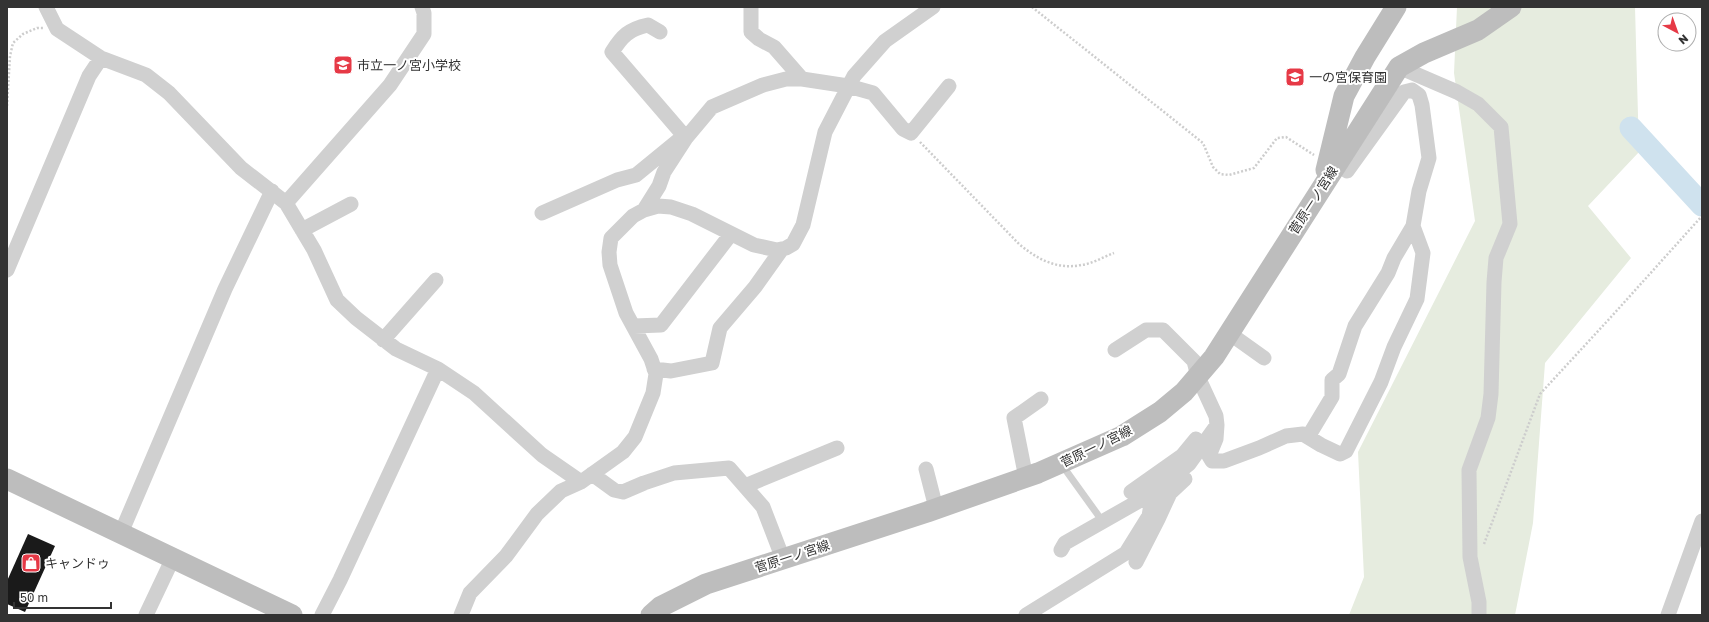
<svg xmlns="http://www.w3.org/2000/svg" width="1709" height="622" viewBox="0 0 1709 622" font-family="'Golos Text','Noto Sans JP',sans-serif">
  <style>
    .green { fill: #e6ecdf }
    .lines { fill: none; stroke-linecap: round; stroke-linejoin: round }
    .river { stroke: #cfe2ee; stroke-width: 23 }
    .building { fill: #1a1a1a }
    .path { stroke: #cdcdcd; stroke-width: 2.5; stroke-dasharray: 2 2; stroke-linecap: butt }
    .lane { stroke: #d0d0d0; stroke-width: 7 }
    .street { stroke: #d0d0d0; stroke-width: 15 }
    .secondary { stroke: #bdbdbd; stroke-width: 21 }
    .labels { text-anchor: middle; dominant-baseline: central; stroke-width: 4; stroke-linejoin: round; paint-order: stroke }
    .poi-label { font-size: 13px; fill: #333; stroke: #fff; text-anchor: start }
    .street-label { font-size: 13px; fill: #333; stroke: #fff }
  </style>
  <rect width="100%" height="100%" fill="#fff"/>
  <!-- green -->
  <path class="green" d="M 1457,7 L 1635,7 L 1639,152 L 1588,206 L 1631,258 L 1545,363 L 1533,523 L 1515,615 L 1349,615 L 1364,577 L 1358,452 L 1475,221 L 1454,73 Z"/>
  <g class="lines">
    <!-- river -->
    <path class="river" d="M 1631,128 L 1702,205"/>
  </g>
  <!-- building -->
  <path class="building" d="M 28,534 L 55,546 L 25,612 L 7,604 L 7,581 Z"/>
  <g class="lines">
    <!-- path -->
    <path class="path" d="M 1032,7 L 1203,143 L 1213,167 L 1220,174 L 1229,175 L 1254,168 L 1277,138 L 1286,137 L 1314,155
      M 7,106 L 10,56 L 13,43 L 23,34 L 37,28 L 43,28
      M 920,142 L 1019,244 C 1037,259 1057,270 1081,265 C 1092,264 1103,257 1114,253
      M 1484,544 L 1540,394 L 1611,317 L 1702,216"/>
    <!-- lane -->
    <path class="lane" d="M 1062,465 L 1098,515"/>
    <!-- street -->
    <path class="street" d="M 46,7 L 57,29 L 101,58 L 146,75 L 169,93 L 241,168 L 286,203 L 314,250 L 337,300 L 356,318 L 396,349 L 438,369 L 474,393 L 542,455 L 581,482
      M 751,7 L 751,32 L 759,39 L 774,47 L 802,79 L 848,86 L 873,93 L 903,129 L 911,133 L 949,86
      M 660,32 L 648,25 C 629,29 622,36 612,52 L 686,138
      M 1399,67 L 1457,92 L 1478,104 L 1501,127 L 1510,224 L 1496,258 L 1494,282 L 1491,394 L 1488,418 L 1469,470 L 1470,557 L 1479,602 L 1479,615
      M 286,203 L 390,85 L 424,34 L 424,13 L 422,7
      M 644,210 L 659,186 L 664,172 L 686,138 L 712,107 L 763,85 L 786,79 L 802,79
      M 542,213 L 617,180 L 636,175 L 680,139
      M 302,230 L 351,204
      M 7,270 L 89,76 L 101,58
      M 634,326 L 661,325 L 731,234
      M 1229,333 L 1264,358
      M 383,340 L 436,280
      M 654,369 L 671,371 L 712,363 L 720,328 L 755,287 L 782,249
      M 1217,425 L 1216,439 L 1209,456 L 1212,461 L 1224,461 L 1259,448 L 1286,436 L 1303,434 L 1321,445 L 1340,454 L 1346,451 L 1381,382 L 1394,347 L 1417,299 L 1423,253 L 1413,226 L 1419,191 L 1429,158 L 1422,105 L 1419,95 L 1412,90 L 1404,92 L 1347,171 L 1336,164
      M 1308,437 L 1332,397 L 1332,380 L 1339,374 L 1355,326 L 1388,273 L 1394,258 L 1413,226
      M 926,469 L 936,508
      M 592,474 L 614,490 L 623,492 L 644,483 L 674,473 L 729,468 L 763,507 L 783,559
      M 1026,478 L 1014,418 L 1041,399
      M 745,486 L 837,448
      M 1131,492 L 1182,456 L 1196,439
      M 121,533 L 225,289 L 272,191
      M 1061,550 L 1065,543 L 1153,493
      M 1136,562 L 1158,519 L 1170,493 L 1185,479
      M 146,615 L 173,558
      M 322,615 L 340,580 L 438,369
      M 461,615 L 470,593 L 506,556 L 537,514 L 561,491 L 581,482 L 623,452 L 635,437 L 653,393 L 656,374 L 651,359 L 626,313 L 610,265 L 609,252 L 611,238 L 633,216 L 644,210 L 658,206 L 671,207 L 692,214 L 754,245 L 777,250 L 786,248 L 793,244 L 803,225 L 825,132 L 854,76 L 885,41 L 933,7
      M 1026,615 L 1126,553 L 1149,516 L 1153,493 L 1189,464 L 1217,425 L 1216,416 L 1198,377 L 1194,361 L 1163,330 L 1146,330 L 1115,350
      M 1668,615 L 1702,521"/>
    <!-- secondary -->
    <path class="secondary" d="M 1326,170 L 1344,96 L 1365,57 L 1396,7
      M 7,479 L 292,615
      M 651,615 L 660,607 L 706,584 L 927,512 L 1038,473 L 1122,436 L 1160,412 L 1184,392 L 1214,357 L 1399,67 L 1424,53 L 1478,30 L 1511,7"/>
  </g>
  <!-- icons -->
  <defs>
    <g id="school-square" transform="scale(1)"><rect x="-9" y="-9" width="18" height="18" rx="4" fill="#e63946" stroke="#fff"/><path d="M0-5L7-2L0 1L-7-2ZM-4 1L0 2.5L4 1V4Q0 6-4 4Z" fill="#fff"/></g>
    <g id="shop-square" transform="scale(1)"><rect x="-9" y="-9" width="18" height="18" rx="4" fill="#e63946" stroke="#fff"/><path d="M-5-2.5h2.3a2.7 3.5 0 0 1 5.4 0H5L5.5 6h-11ZM-1.5-2.5h3a1.5 2.3 0 0 0-3 0Z" fill="#fff"/></g>
  </defs>
  <g fill-rule="evenodd">
    <use href="#school-square" x="343" y="65"/>
    <use href="#school-square" x="1295" y="77"/>
    <use href="#shop-square" x="31" y="563"/>
  </g>
  <g class="labels">
    <!-- poi labels -->
    <g class="poi-label">
      <text x="357" y="65">市立一ノ宮小学校</text>
      <text x="1309" y="77">一の宮保育園</text>
      <text x="45" y="563">キャンドゥ</text>
    </g>
    <!-- street labels -->
    <g class="street-label">
      <text transform="translate(1313 200) rotate(-57)">菅原一ノ宮線</text>
      <text transform="translate(1096 446) rotate(-26)">菅原一ノ宮線</text>
      <text transform="translate(792 556) rotate(-18)">菅原一ノ宮線</text>
    </g>
  </g>
  <!-- border -->
  <rect width="1709" height="622" fill="none" stroke="#333333" stroke-width="16"/>
  <!-- north arrow -->
  <g transform="translate(1677 32) rotate(139)"><circle r="19" fill="#ffffff" stroke="#adadad"/>
  <path d="M0-3L7 15L0 10L-7 15Z" fill="#e63946"/>
  <text y="-6" font-size="11" font-weight="bold" text-anchor="middle" fill="#333333">N</text>
  </g>
  <!-- scale -->
  <path d="M14 602v6h97v-6" fill="none" stroke="#333333" stroke-width="2"/>
  <text x="20" y="602" font-size="12" fill="#333333" stroke="#ffffff" stroke-width="3" paint-order="stroke">50 m</text>
</svg>
